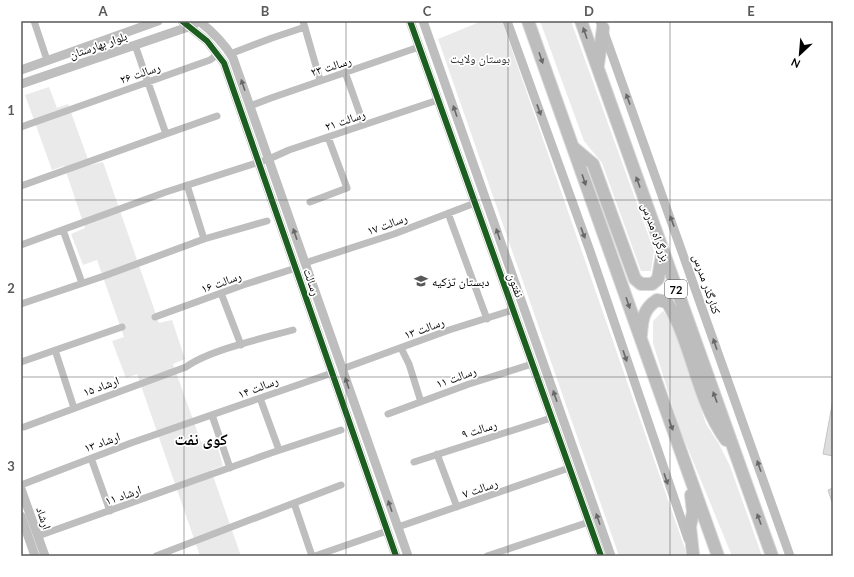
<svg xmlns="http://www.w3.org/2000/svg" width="854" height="577" viewBox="0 0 854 577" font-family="Lato,'Noto Naskh Arabic',sans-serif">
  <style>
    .green { fill: #eaeaea }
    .building { fill: #ddd; stroke: #c5c5c5 }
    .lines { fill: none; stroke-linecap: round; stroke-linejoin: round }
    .trunk-casing { stroke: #dbdbdb; stroke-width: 14 }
    .minor { stroke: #bebebe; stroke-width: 7 }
    .tertiary { stroke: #bebebe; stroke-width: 9 }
    .trunk { stroke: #bdbdbd; stroke-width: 12 }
    .cycleway-casing { stroke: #fff; stroke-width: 8 }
    .cycleway { stroke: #1b5e20; stroke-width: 6 }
    .oneway { fill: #686868 }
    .grid { fill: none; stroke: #595959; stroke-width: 1; stroke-opacity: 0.55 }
    .labels { text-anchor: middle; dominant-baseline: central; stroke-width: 3.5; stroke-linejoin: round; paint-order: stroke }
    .shield { fill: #fff; stroke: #4c4c4c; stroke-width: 1 }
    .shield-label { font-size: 11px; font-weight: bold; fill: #000 }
    .street-label { font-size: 12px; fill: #000; stroke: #fff }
    .park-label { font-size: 12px; fill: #303030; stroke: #fff }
    .poi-label { font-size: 12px; fill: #000; stroke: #fff; text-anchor: start }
    .district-label { font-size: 16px; font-weight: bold; fill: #000; stroke: #fff }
    .neatline { fill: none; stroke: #595959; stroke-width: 1.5 }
    .grid-label { font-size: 13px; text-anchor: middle; font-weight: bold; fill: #595959 }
  </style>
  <rect width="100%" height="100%" fill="#fff"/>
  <!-- green -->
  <path class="green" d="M 482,21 L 502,21 L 685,549 L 686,556 L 619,556 L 438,39 Z
    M 540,21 L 571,21 L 654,251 L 651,271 L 641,271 L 602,163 L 584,141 Z
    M 49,87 L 57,108 L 68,104 L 90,165 L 103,162 L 159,323 L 172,320 L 185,359 L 173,364 L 201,442 L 215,438 L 223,466 L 211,470 L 241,556 L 200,556 L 137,374 L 126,378 L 112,341 L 124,337 L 97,260 L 83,265 L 71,234 L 85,228 L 64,166 L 52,170 L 25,95 Z
    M 663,311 L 673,323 L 706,424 L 719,444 L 730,466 L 762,556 L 732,556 L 679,427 L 653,343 L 653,321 Z"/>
  <!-- building -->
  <path class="building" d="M 833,400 L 833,456 L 823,454 Z
    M 833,488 L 833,505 L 828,490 Z"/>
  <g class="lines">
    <!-- trunk casing -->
    <g class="trunk-casing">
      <path id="trunk" d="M 528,21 L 718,556
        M 581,21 L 772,556
        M 598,65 L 603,28
        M 573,147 L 593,164 L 635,279 L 641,284 L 652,284 L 658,279 L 662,254
        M 641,335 C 642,320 643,309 657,300 L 667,302 C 693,345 696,398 726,440
        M 691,495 L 693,512 L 690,527 L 693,554"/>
    </g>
    <!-- minor -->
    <path class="minor" d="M 34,21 L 47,60
      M 303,21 L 320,80
      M 135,45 L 166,134 L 217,116
      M 230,54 L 272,38 L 305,27
      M 345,72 L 364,125
      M 250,106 L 271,98 L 419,47
      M 21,127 L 210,60 L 218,54
      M 187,185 L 204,239
      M 21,186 L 166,134
      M 310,202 L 347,188 L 328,137
      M 448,213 L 487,319
      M 63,230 L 82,283
      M 21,245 L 166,192 L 269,159 L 289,150 L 438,100
      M 305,263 L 394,234 L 475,203
      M 221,293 L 241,345
      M 21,304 L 104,276 L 204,239 L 267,221
      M 155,317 L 243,285 L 296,268
      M 401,348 L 409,364 L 421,402
      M 55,350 L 74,408
      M 21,362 L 122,327
      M 342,369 L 449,330 L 513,310
      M 260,398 L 279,450
      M 388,414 L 469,384 L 532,364
      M 212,415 L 230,468
      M 24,427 L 186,367 C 209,350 264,338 293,330
      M 437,454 L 457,507
      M 91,458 L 110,511
      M 414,462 L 551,418
      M 21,485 L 131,443 L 332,373
      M 294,503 L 312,556
      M 398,527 L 569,468
      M 38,536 L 271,453 L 341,430
      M 156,556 L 341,485
      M 315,556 L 387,531
      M 487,556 L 589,522"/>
    <!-- tertiary -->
    <path class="tertiary" d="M 182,21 L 207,41 L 224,63 L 396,556
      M 199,21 C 213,32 224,43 233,58 L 408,556
      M 410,21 L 601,556
      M 423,21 L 611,556
      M 507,21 L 590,251 L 688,539
      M 600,21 L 790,556
      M 21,70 L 158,21
      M 21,84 L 194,25
      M 21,489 L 45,556
      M 21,516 L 35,556"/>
    <!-- trunk -->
    <use href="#trunk" class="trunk"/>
    <!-- cycleway casing -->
    <g class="cycleway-casing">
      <path id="cycleway" d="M 182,21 L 207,41 L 224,63 L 396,556
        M 410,21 L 601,556"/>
    </g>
    <!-- cycleway -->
    <use href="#cycleway" class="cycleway"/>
  </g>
  <!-- one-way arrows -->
  <defs><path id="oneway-solid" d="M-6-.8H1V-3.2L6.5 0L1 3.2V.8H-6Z"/></defs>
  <g class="oneway">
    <use href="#oneway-solid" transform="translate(585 33) rotate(-109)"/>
    <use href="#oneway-solid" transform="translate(541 58) rotate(71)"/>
    <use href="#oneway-solid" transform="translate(243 85) rotate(-109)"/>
    <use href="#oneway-solid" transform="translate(628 99) rotate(-110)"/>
    <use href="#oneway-solid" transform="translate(539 110) rotate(70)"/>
    <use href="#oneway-solid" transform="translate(455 111) rotate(-109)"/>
    <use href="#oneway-solid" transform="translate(584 180) rotate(71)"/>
    <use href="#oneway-solid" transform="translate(638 182) rotate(-110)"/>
    <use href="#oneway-solid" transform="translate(672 221) rotate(-110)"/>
    <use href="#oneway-solid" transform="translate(583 233) rotate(70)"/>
    <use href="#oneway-solid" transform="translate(295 234) rotate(-109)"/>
    <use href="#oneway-solid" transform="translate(498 234) rotate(-109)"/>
    <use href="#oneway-solid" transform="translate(628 303) rotate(71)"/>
    <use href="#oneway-solid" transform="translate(715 344) rotate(-109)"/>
    <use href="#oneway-solid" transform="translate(625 356) rotate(71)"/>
    <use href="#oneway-solid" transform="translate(347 383) rotate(-109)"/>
    <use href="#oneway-solid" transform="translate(555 396) rotate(-109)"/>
    <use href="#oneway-solid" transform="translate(715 397) rotate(-110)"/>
    <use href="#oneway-solid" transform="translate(671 425) rotate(70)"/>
    <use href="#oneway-solid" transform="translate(759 466) rotate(-109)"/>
    <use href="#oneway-solid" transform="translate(666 479) rotate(71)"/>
    <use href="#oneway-solid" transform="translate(390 506) rotate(-109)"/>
    <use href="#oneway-solid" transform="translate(598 519) rotate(-109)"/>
    <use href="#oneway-solid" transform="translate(759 519) rotate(-110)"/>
  </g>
  <!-- grid -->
  <path class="grid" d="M 184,21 L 184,556M 346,21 L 346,556M 508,21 L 508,556M 670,21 L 670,556M 21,200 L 833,200M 21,377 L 833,377"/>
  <!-- icons -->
  <defs>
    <g id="school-bare" transform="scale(1.08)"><path d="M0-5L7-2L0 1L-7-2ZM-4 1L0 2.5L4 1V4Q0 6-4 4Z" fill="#595959" stroke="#fff" stroke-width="2.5" paint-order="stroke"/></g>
  </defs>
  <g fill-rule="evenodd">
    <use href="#school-bare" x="421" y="281"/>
  </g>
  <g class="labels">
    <!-- shield labels -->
    <rect class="shield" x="665" y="280" width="22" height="18" rx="3"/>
    <g class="shield-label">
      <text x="676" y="289">72</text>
    </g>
    <!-- street labels -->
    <g class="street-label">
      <text transform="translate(98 45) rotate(-19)">بلوار بهارستان</text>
      <text transform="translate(331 66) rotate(-17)">رسالت ۲۳</text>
      <text transform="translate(140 73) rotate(-19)">رسالت ۲۶</text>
      <text transform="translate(345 120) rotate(-19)">رسالت ۲۱</text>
      <text transform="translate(387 224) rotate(-20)">رسالت ۱۷</text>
      <text transform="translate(656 232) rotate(70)">بزرگراه مدرس</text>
      <text transform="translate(221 282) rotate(-20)">رسالت ۱۶</text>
      <text transform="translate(312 282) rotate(71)">رسالت</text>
      <text transform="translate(707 284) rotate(71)">کنارگذر مدرس</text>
      <text transform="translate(516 285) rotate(70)">نفتون</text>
      <text transform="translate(424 328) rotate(-20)">رسالت ۱۳</text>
      <text transform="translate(456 377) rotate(-20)">رسالت ۱۱</text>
      <text transform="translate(101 386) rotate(-20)">ارشاد ۱۵</text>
      <text transform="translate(258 387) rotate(-21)">رسالت ۱۴</text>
      <text transform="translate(479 429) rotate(-17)">رسالت ۹</text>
      <text transform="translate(102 442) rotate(-20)">ارشاد ۱۳</text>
      <text transform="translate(480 488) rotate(-19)">رسالت ۷</text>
      <text transform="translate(123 495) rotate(-19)">ارشاد ۱۱</text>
      <text transform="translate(44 518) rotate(71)">ارشاد</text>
    </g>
    <!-- park labels -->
    <g class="park-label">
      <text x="480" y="58">بوستان ولایت</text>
    </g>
    <!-- poi labels -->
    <g class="poi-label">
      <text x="432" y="281">دبستان تزکیه</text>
    </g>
    <!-- district labels -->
    <g class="district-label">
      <text x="201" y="438">کوی نفت</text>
    </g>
  </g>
  <!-- border -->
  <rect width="854" height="577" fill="none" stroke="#ffffff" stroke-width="44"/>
  <!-- north arrow -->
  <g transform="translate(800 54) rotate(206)" stroke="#ffffff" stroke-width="3" paint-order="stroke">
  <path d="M0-3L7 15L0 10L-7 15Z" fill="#000000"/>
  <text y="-6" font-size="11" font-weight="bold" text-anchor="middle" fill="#000000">N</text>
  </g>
  <rect x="22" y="22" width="810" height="533" class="neatline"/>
  <g class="grid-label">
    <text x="103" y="16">A</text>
    <text x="265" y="16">B</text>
    <text x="427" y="16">C</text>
    <text x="589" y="16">D</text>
    <text x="751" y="16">E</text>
    <text x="11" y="115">1</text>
    <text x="11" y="293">2</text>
    <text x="11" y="471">3</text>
  </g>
</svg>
